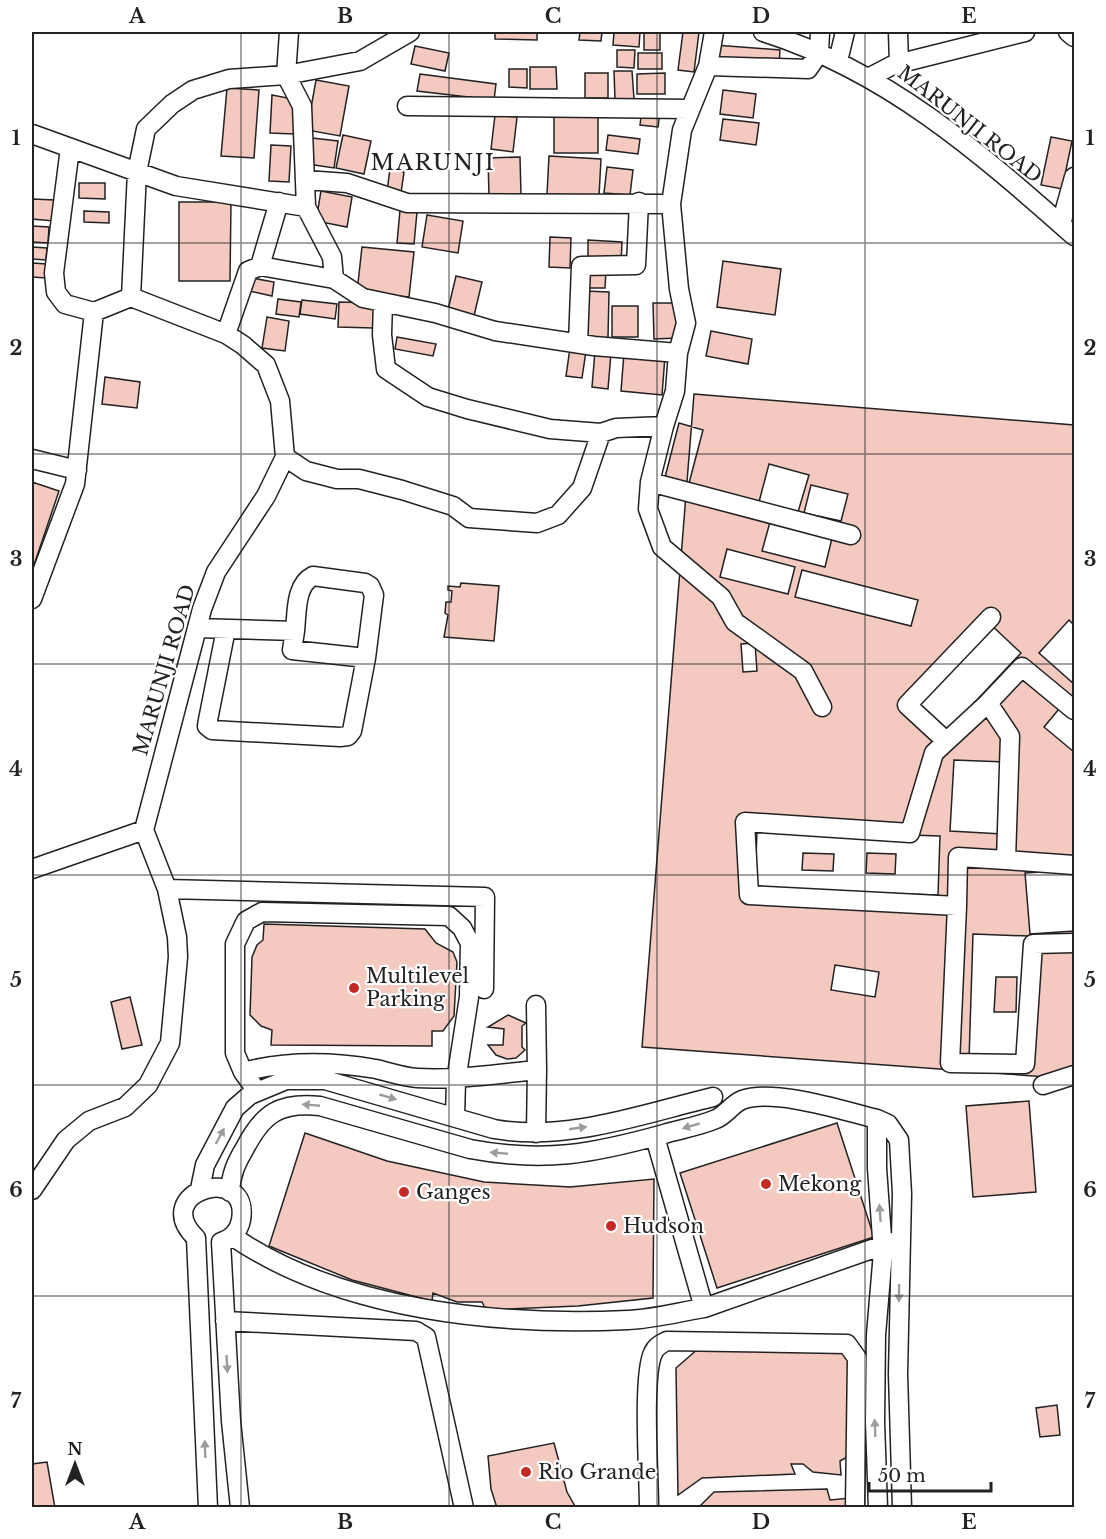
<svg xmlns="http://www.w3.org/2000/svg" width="1106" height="1539" viewBox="0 0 1106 1539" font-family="'Libre Baskerville',serif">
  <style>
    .building { fill: #f3c9c0; stroke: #222; stroke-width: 1.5; fill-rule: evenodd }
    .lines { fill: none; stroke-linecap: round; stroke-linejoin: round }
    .minor-casing { stroke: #222; stroke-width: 21 }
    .minor { stroke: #fff; stroke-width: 18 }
    .oneway { fill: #9c9c9c }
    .grid { fill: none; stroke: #222; stroke-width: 1.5; stroke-opacity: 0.55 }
    .poi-dot { fill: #c62828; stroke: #fff; stroke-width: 2 }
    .labels { text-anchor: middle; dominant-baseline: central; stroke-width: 4.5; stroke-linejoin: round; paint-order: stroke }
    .street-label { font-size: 20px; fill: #222; stroke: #fff }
    .poi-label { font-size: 20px; fill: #222; stroke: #fff; text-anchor: start }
    .quarter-label { font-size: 22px; letter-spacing: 1.5px; fill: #222; stroke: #fff }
    .neatline { fill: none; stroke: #222; stroke-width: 2 }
    .grid-label { font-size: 20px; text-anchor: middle; font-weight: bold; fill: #222 }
  </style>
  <rect width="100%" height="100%" fill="#fff"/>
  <!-- building -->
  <path class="building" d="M 495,32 L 537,32 L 537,40 L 495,39 Z
    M 580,32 L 602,32 L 601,41 L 579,40 Z
    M 614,32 L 640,32 L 639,47 L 613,45 Z
    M 644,32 L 660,32 L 660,50 L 644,50 Z
    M 683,32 L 699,32 L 694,72 L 678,70 Z
    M 715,45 L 780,50 L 779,66 L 714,61 Z
    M 415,46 L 449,53 L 445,71 L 411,64 Z
    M 617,50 L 635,50 L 634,68 L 617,67 Z
    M 638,53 L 662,53 L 662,69 L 638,69 Z
    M 530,67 L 556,67 L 557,89 L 530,89 Z
    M 509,69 L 527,69 L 527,88 L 509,87 Z
    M 614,71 L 632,71 L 634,99 L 615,99 Z
    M 585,73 L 608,73 L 608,98 L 585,98 Z
    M 665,73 L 665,94 L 637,94 L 637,74 Z
    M 420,74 L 496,84 L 494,100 L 417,91 Z
    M 316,80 L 349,86 L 340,136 L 307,130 Z
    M 227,88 L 259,90 L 254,158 L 221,156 Z
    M 723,90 L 756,94 L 753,118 L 720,114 Z
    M 272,95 L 293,99 L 294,134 L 270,133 Z
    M 642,109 L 660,112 L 658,127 L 640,125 Z
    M 554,114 L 598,114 L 598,153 L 554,153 Z
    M 495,115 L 517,117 L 513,152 L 491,149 Z
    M 723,119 L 759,123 L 756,145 L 720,140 Z
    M 343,135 L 371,141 L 364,174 L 336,168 Z
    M 608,135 L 640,139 L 638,154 L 606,150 Z
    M 1051,137 L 1072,141 L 1062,189 L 1041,185 Z
    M 312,138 L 338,141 L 334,168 L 308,164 Z
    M 271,145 L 291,146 L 289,182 L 269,181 Z
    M 549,156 L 601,159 L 599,196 L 547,194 Z
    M 520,157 L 521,195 L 489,196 L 488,158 Z
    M 607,167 L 633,170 L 630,195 L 604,193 Z
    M 390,169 L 404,172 L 401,193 L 387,191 Z
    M 79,183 L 105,183 L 105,199 L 79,198 Z
    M 321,191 L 352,197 L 347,227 L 316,221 Z
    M 32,199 L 55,200 L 54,221 L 32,219 Z
    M 179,202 L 231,202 L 230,281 L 179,281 Z
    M 400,210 L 417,212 L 414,244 L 397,243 Z
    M 84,211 L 109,212 L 109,223 L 84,222 Z
    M 427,215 L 463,221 L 458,253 L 422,247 Z
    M 32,226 L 49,227 L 48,243 L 32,242 Z
    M 550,237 L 571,238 L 570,268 L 549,267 Z
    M 588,240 L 622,242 L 621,264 L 588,263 Z
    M 32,247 L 47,248 L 46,260 L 32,259 Z
    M 362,247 L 414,252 L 409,297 L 357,292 Z
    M 723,261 L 781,269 L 775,315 L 717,307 Z
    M 32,263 L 47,264 L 46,278 L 32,277 Z
    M 584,270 L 606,270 L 605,288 L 584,288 Z
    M 456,276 L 482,282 L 473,320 L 447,314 Z
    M 252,278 L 274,282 L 272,296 L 249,291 Z
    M 584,291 L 609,292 L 608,338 L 584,337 Z
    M 278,299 L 301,302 L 299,317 L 276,314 Z
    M 302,300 L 337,304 L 335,319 L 300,314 Z
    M 339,302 L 374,303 L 373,328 L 338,327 Z
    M 653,303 L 678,303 L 678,338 L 654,339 Z
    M 612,306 L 638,306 L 638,337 L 612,337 Z
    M 267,317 L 289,321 L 285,351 L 262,348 Z
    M 711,331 L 752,339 L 748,364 L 706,356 Z
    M 397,337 L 436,344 L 433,356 L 395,349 Z
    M 570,348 L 586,351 L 582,378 L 566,376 Z
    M 595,351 L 611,353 L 608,389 L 592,387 Z
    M 624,353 L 665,356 L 662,395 L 621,391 Z
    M 105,377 L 140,382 L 137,408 L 102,404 Z
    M 694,394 L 1074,425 L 1074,1079 L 642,1047 Z
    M 679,423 L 703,430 L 688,487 L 664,481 Z
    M 769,464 L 809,475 L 798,512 L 759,502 Z
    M 32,482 L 59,491 L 32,571 Z
    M 811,485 L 848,494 L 841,521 L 804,513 Z
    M 770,522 L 832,538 L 825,567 L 762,551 Z
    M 727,549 L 795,567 L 788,594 L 720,577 Z
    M 802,570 L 918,600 L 911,626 L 795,597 Z
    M 461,583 L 499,586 L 494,641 L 444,637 L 448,615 L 445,613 L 446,602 L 451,602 L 452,591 L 448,590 L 448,586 L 460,587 Z
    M 1069,620 L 1074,625 L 1074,684 L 1039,653 Z
    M 988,622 L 1021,653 L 946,733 L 913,702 Z
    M 755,643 L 757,671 L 743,672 L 741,644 Z
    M 1064,703 L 1074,712 L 1074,752 L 1044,727 Z
    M 954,760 L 1005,762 L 1002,834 L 950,831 Z
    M 757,830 L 940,836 L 938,895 L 755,889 ZM 803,853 L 834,854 L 833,871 L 802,870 ZM 867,853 L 896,854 L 895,874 L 866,873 Z
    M 1074,870 L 1074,931 L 1030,934 L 1025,873 Z
    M 264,924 L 425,929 L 436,943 L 453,952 L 457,962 L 454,1016 L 443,1031 L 432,1031 L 432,1046 L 271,1045 L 272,1030 L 261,1026 L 250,1015 L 252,957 L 257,945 L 263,940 Z
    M 973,934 L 1028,936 L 1024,1063 L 969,1060 ZM 996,977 L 1017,977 L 1016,1012 L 994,1012 Z
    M 835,965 L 879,972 L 875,997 L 831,990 Z
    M 130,997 L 142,1045 L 122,1049 L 111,1002 Z
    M 508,1015 L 526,1023 L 522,1026 L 522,1047 L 525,1050 L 516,1058 L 507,1059 L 496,1055 L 488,1045 L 503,1045 L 504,1029 L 488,1027 Z
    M 1029,1101 L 1036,1192 L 973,1197 L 966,1106 Z
    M 837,1123 L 874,1237 L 717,1288 L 680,1173 Z
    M 305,1133 L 387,1161 L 484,1182 L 570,1187 L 654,1179 L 653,1298 L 578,1306 L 486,1310 L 482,1302 L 457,1302 L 433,1293 L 432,1301 L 352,1280 L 269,1246 Z
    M 699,1348 L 843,1350 L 850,1363 L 849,1456 L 840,1461 L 841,1475 L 813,1472 L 803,1464 L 791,1464 L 795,1474 L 702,1478 L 678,1495 L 676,1368 Z
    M 1057,1405 L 1060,1435 L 1040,1437 L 1036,1408 Z
    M 554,1443 L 567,1492 L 576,1508 L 497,1508 L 491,1489 L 488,1456 Z
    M 47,1462 L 55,1508 L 32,1508 L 32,1464 Z
    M 827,1489 L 830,1500 L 851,1498 L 851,1508 L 698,1508 L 714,1492 Z"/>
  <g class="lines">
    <!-- minor casing -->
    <g class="minor-casing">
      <path id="minor" d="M 763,32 C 887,71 979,152 1074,236
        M 898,32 L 899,64
        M 1068,32 L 1074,37
        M 838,61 L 845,32
        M 708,66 L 714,32
        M 870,77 L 893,65 L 1025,32
        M 407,106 L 689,109
        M 32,134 L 176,186 L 306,207
        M 70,148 L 54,273 L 56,292 L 65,304 L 94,312
        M 306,180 L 347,183 L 407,203 L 671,204 L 682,130 L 708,66 L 808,69 L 819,53 L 820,32
        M 1061,224 L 1074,177
        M 260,266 L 279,202
        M 334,279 L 332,257 L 306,207 L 302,106 L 286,75 L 360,61 L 410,32
        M 383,302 L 382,335 L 386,369 L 428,397 L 467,409 L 550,429 L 601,433
        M 226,334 L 248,271 L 260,266 L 334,279 L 363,298 L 435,313 L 495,331 L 594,346 L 678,353
        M 578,343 L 581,266 L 636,265 L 639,202
        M 664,426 L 675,391 L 678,353 L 686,323 L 679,289 L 671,204
        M 285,457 L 306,471 L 337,479 L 359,479 L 402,490 L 453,506 L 469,518 L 537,523 L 558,515 L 582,488 L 601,433 L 616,428 L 664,426 L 650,482 L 648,509 L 662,547 L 721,597 L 735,622 L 803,671 L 822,707
        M 32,459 L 77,470
        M 650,482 L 851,535
        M 32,599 L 75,484 L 94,312 L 131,297
        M 197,628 L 295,631 L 292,650 L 366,658 L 352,731 L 348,736 L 340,737 L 212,730 L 207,726 L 208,720 L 226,629
        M 295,631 C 297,613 295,585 313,576 L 365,583 L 370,586 L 374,595 L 366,658
        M 988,703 L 1010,736 L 1006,860 L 1074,865
        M 1074,710 L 1022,667 L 988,703 L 934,753 L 910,833 L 745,822 L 749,895 L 957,906 L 950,1063 L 1025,1064 L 1033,944 L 1074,943
        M 946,741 L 907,705 L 991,617
        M 32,869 L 144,830
        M 167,889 L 485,897 L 484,989
        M 957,906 L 958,857 L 1006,860
        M 243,1072 C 288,1060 331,1061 376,1069 C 389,1072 403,1077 417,1078 C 457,1080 497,1074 537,1070 L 536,1005
        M 1043,1085 L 1074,1075
        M 257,1091 L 243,1072 L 235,1053 L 235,944 L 246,921 L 262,912 L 449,916 L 462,928 L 470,943 L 469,997 L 456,1081 L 455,1116
        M 536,1133 L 537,1070
        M 200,1189 L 205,1165 L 235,1108 L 250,1095 L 286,1080 L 325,1080 L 494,1129 C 567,1142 642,1114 713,1097
        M 32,1190 L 66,1140 L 89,1121 L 125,1107 L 148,1085 L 170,1043 L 178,957 L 177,937 L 167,889 L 144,830 L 202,609 L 216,572 L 266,496 L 285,457 L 280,401 L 266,365 L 243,345 L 226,334 L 131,297 L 137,172 L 146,129 L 172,104 L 193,90 L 229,79 L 286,75 L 289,32
        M 230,1192 C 231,1174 236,1163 245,1148 C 263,1113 280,1102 320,1106 L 470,1149 C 544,1163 592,1154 664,1134 C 681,1129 700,1126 716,1119 C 726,1115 732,1104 742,1100 C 774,1088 844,1111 877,1119
        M 232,1236 C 341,1311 499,1326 628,1320 C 653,1319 679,1312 704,1308 L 655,1137
        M 704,1308 L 892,1242
        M 225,1321 L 416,1331 L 426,1337 L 464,1508
        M 208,1508 L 196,1238 C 148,1191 251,1162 241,1220 C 239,1231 231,1239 221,1242 L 231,1421 L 240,1508
        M 649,1508 C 649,1476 642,1376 653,1353 C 656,1346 661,1344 667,1341 L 847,1344 L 857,1358 L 855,1508
        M 878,1508 L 875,1422 L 876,1335 L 883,1252 L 877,1168 L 877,1119 L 888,1124 L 899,1140 L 902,1194 L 898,1374 L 902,1508"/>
    </g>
    <!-- minor -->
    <use href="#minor" class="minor"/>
  </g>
  <!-- one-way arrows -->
  <defs><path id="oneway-solid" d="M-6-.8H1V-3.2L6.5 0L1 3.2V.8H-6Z" transform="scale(1.5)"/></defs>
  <g class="oneway">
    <use href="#oneway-solid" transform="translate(388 1097) rotate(16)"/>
    <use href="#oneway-solid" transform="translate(311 1105) rotate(-175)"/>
    <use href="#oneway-solid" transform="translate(691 1126) rotate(164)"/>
    <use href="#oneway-solid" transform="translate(578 1128) rotate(-8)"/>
    <use href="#oneway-solid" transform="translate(220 1136) rotate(-62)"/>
    <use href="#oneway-solid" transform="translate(499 1153) rotate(-175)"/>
    <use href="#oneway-solid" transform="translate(880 1213) rotate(-94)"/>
    <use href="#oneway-solid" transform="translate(899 1293) rotate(91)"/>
    <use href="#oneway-solid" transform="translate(227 1364) rotate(87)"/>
    <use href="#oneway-solid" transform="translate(875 1428) rotate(-92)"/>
    <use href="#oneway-solid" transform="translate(205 1449) rotate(-92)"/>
  </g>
  <!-- grid -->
  <path class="grid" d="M 241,32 L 241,1508M 449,32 L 449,1508M 657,32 L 657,1508M 865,32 L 865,1508M 32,243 L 1074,243M 32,454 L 1074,454M 32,664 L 1074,664M 32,875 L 1074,875M 32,1085 L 1074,1085M 32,1296 L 1074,1296"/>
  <!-- markers -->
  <g class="poi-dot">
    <circle cx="354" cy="988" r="6"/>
    <circle cx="766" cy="1184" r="6"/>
    <circle cx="404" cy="1192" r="6"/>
    <circle cx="611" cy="1226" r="6"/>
    <circle cx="526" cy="1472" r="6"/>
  </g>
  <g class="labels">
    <!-- street labels -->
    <g class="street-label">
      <text transform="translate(970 124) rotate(38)">MARUNJI ROAD</text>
      <text transform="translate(164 670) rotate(-74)">MARUNJI ROAD</text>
    </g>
    <!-- poi labels -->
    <g class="poi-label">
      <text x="366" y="976">Multilevel<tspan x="366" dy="23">Parking</tspan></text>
      <text x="778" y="1184">Mekong</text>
      <text x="416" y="1192">Ganges</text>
      <text x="623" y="1226">Hudson</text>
      <text x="538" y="1472">Rio Grande</text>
    </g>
    <!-- quarter labels -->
    <g class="quarter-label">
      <text x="433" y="162">MARUNJI</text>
    </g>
  </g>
  <!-- border -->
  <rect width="1106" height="1539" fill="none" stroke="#ffffff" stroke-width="66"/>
  <!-- north arrow -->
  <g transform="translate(75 1464)" stroke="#ffffff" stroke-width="4.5" paint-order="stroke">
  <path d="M0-4.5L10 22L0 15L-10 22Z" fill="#222222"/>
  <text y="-9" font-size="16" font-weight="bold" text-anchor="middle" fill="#222222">N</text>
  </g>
  <!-- scale -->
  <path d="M869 1482v9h122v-9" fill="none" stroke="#222222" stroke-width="3"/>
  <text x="878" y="1482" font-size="18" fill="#222222" stroke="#ffffff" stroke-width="4.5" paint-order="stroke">50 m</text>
  <rect x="33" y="33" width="1040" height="1473" class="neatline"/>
  <g class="grid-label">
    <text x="137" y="23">A</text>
    <text x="345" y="23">B</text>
    <text x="553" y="23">C</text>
    <text x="761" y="23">D</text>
    <text x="969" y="23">E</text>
    <text x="16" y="145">1</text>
    <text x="1090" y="145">1</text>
    <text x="16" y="355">2</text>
    <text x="1090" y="355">2</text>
    <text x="16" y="566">3</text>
    <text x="1090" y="566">3</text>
    <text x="16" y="776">4</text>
    <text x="1090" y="776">4</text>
    <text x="16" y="987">5</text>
    <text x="1090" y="987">5</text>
    <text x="16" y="1197">6</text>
    <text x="1090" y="1197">6</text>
    <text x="16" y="1408">7</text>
    <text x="1090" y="1408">7</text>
    <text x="137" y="1529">A</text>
    <text x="345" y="1529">B</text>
    <text x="553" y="1529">C</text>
    <text x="761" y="1529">D</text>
    <text x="969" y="1529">E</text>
  </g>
</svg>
